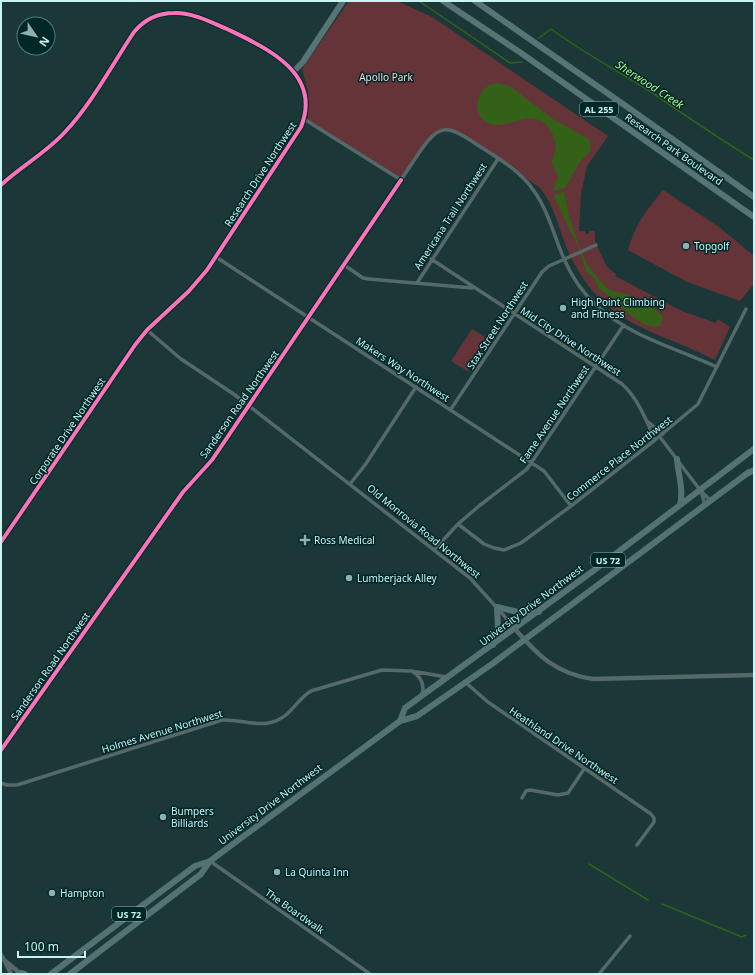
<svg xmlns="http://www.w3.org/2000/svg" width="755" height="975" viewBox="0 0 755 975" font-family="'Noto Sans',sans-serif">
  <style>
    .green { fill: #653439 }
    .water { fill: #346118 }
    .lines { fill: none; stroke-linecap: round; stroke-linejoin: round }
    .stream { stroke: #346118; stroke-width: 1.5 }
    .minor { stroke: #556969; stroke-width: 3.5 }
    .tertiary { stroke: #556969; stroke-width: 4.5 }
    .trunk { stroke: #557272; stroke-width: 6 }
    .motorway { stroke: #567474; stroke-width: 6 }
    .cycleway-casing { stroke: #002727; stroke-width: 6 }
    .cycleway { stroke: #fb73b8; stroke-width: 4 }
    .poi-dot { fill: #8db1b1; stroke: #002727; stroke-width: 1.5 }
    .labels { text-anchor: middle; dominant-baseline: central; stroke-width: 3; stroke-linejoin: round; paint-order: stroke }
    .shield { fill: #002727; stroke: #8db6b6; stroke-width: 1 }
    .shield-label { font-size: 9px; font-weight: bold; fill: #caf3f3 }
    .park-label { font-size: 10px; fill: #f1d6d7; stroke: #002727 }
    .street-label { font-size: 10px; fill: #caf3f3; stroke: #002727 }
    .poi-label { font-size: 10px; fill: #caf3f3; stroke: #002727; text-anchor: start }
    .water-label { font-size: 11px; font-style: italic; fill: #b0f58d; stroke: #002727 }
  </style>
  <rect width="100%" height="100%" fill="#1b3737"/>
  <!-- green -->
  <path class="green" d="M 349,1 L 397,1 L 432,17 L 608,136 L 587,166 L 581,194 L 579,231 L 585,231 L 586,234 L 589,234 L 589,231 L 595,231 L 595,241 L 599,250 L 607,267 L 616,274 L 615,276 L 682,311 L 716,323 L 718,319 L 730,327 L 715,360 C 650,327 604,327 569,253 C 559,231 555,205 539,187 L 452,130 L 437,131 L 401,180 L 311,123 L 308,119 L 308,91 L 302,69 Z
    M 663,190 L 719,227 L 754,256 L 754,284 L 740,301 L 687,282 L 628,250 C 636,223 646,211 663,190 Z
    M 472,329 L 488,339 L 467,371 L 451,361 Z"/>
  <!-- water -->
  <path class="water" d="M 496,83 L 510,86 L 553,119 L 589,139 L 591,150 L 580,162 L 565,188 L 553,191 L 558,176 L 551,162 C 556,153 557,145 553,135 C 537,101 508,131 490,124 C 469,115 476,87 496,83 Z
    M 564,192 L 569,216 L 579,246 L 587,264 L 600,281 L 610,290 L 629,295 L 644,305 L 655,309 L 662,316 L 663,319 L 660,326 C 645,332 619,305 609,296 C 606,293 602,292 599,289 C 597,286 596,281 594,278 C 592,276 588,274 587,272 C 583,264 581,254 578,246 C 569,228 561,213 554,195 Z"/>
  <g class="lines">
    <!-- stream -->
    <path class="stream" d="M 134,1 L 134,2
      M 419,1 L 510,63 L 522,62
      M 539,38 L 551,29 C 585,54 622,73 657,96 C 689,118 721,140 754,160
      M 589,864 L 648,900
      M 662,904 L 742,937 L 746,935"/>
    <!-- minor -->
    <path class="minor" d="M 304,119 L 401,180
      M 1,185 C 21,166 46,153 65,132 C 92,103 112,65 134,32 C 144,20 158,13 174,13 C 192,12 213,23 229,30 C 269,49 322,74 301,127 L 207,270 L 189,291 L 147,330 L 135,345 L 1,542
      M 216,257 L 544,471 L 571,506
      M 431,259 L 622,384 C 638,398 647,422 655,440
      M 344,265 L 363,278 L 369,279 L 472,288
      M 417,283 L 498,159
      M 147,330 L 181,359 L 235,395 L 470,578 L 515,628
      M 451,409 L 542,272 L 549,266 L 596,245
      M 647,421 L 663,434
      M 660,437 L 700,490 L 711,501
      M 350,484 L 365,465 L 416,387
      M 701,491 L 705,505
      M 458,524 L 484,544 L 494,548 L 504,550 L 521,543 L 571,506 L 655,440 L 698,404 L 746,309
      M 434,550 L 458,524 L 479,506 L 527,469 L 623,326
      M 412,671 C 421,677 425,684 422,694
      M 465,682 L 488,702 L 651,814 L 654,818 L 654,822 L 637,845
      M 1,750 L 183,492 L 212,460 L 421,150 C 440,123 448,126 473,142 C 494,156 519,169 534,191 C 549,212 554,237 565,261 C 572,277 583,293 596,305 C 630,337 676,348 717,367
      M 1,783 L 7,785 L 17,785 L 222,720 C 244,719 267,732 287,714 C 296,706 301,697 311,691 L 382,670 L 411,671 L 447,677
      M 522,798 L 526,791 L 530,790 L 558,795 L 568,793 L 584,769
      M 210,861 L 370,974
      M 599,974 L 630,936"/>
    <!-- tertiary -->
    <path class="tertiary" d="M 515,629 C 538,656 557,674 593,679 L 754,675
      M 1,955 L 4,960 L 21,974
      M 5,961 L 11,974"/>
    <!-- trunk -->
    <path class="trunk" d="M 677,459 C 678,475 684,489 680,505
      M 493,645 L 498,629 L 497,607 L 518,612 L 539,612
      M 400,721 L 405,708 L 593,571 L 754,449
      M 21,973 L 25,974
      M 51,974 L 195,866 L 210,861
      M 70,974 L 201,874 L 210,861 L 400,721 L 417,716 L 492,664 L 749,472"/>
    <!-- motorway -->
    <path class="motorway" d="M 443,1 L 521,53 L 754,217
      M 475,1 L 633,111 L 754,197
      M 294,71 L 303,62 L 343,1
      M 745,475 L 754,470"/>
    <!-- cycleway casing -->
    <g class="cycleway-casing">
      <path id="cycleway" d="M 1,185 C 21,166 46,153 65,132 C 92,103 112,65 134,32 C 144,20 158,13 174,13 C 192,12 213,23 229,30 C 269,49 322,74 301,127 L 207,270 L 189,291 L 147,330 L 135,345 L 1,542
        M 1,750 L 183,492 L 212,460 L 401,180"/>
    </g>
    <!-- cycleway -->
    <use href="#cycleway" class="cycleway"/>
  </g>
  <!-- markers -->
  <g class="poi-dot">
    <circle cx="686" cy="246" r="4"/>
    <circle cx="563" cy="308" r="4"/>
    <path d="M303 534h4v4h4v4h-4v4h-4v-4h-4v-4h4z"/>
    <circle cx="349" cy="578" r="4"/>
    <circle cx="163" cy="817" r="4"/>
    <circle cx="277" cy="872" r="4"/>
    <circle cx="52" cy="893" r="4"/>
  </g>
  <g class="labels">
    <!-- shield labels -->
    <g class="shield">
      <rect x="580" y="102" width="38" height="14" rx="3"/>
      <rect x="591" y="553" width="34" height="14" rx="3"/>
      <rect x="112" y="907" width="34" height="14" rx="3"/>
    </g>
    <g class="shield-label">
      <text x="599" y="109">AL 255</text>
      <text x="608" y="560">US 72</text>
      <text x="129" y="914">US 72</text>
    </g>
    <!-- park labels -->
    <g class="park-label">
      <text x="386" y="77">Apollo Park</text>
    </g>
    <!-- street labels -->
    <g class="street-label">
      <text transform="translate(674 149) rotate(35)">Research Park Boulevard</text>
      <text transform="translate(260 174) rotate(-57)">Research Drive Northwest</text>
      <text transform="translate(450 216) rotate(-57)">Americana Trail Northwest</text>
      <text transform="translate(497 325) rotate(-57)">Stax Street Northwest</text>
      <text transform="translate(571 341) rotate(33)">Mid City Drive Northwest</text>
      <text transform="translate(403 369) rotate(33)">Makers Way Northwest</text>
      <text transform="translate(239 404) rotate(-55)">Sanderson Road Northwest</text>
      <text transform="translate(554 414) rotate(-56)">Fame Avenue Northwest</text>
      <text transform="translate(67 431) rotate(-56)">Corporate Drive Northwest</text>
      <text transform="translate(619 458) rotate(-38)">Commerce Place Northwest</text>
      <text transform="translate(424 531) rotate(39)">Old Monrovia Road Northwest</text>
      <text transform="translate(531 605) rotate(-37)">University Drive Northwest</text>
      <text transform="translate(50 666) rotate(-55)">Sanderson Road Northwest</text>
      <text transform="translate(162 731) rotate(-17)">Holmes Avenue Northwest</text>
      <text transform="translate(564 745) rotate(34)">Heathland Drive Northwest</text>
      <text transform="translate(270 804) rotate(-37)">University Drive Northwest</text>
      <text transform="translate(295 911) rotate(35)">The Boardwalk</text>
    </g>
    <!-- poi labels -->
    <g class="poi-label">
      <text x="694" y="246">Topgolf</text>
      <text x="571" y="302">High Point Climbing<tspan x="571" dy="12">and Fitness</tspan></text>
      <text x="314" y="540">Ross Medical</text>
      <text x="357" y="578">Lumberjack Alley</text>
      <text x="171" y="811">Bumpers<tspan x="171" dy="12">Billiards</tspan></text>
      <text x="285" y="872">La Quinta Inn</text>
      <text x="60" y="893">Hampton</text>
    </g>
    <!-- water labels -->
    <g class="water-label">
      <text transform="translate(650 84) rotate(33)">Sherwood Creek</text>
    </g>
  </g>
  <!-- border -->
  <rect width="755" height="975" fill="none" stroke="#caf3f3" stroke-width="4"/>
  <!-- north arrow -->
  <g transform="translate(36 36) rotate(124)"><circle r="19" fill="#002727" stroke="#517979"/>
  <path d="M0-3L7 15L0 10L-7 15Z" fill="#8db1b1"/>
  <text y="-6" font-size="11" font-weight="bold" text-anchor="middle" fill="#caf3f3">N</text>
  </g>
  <!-- scale -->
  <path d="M18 951v6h67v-6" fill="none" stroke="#caf3f3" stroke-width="2"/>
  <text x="24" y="951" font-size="12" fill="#caf3f3" stroke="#002727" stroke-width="3" paint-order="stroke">100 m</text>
</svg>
